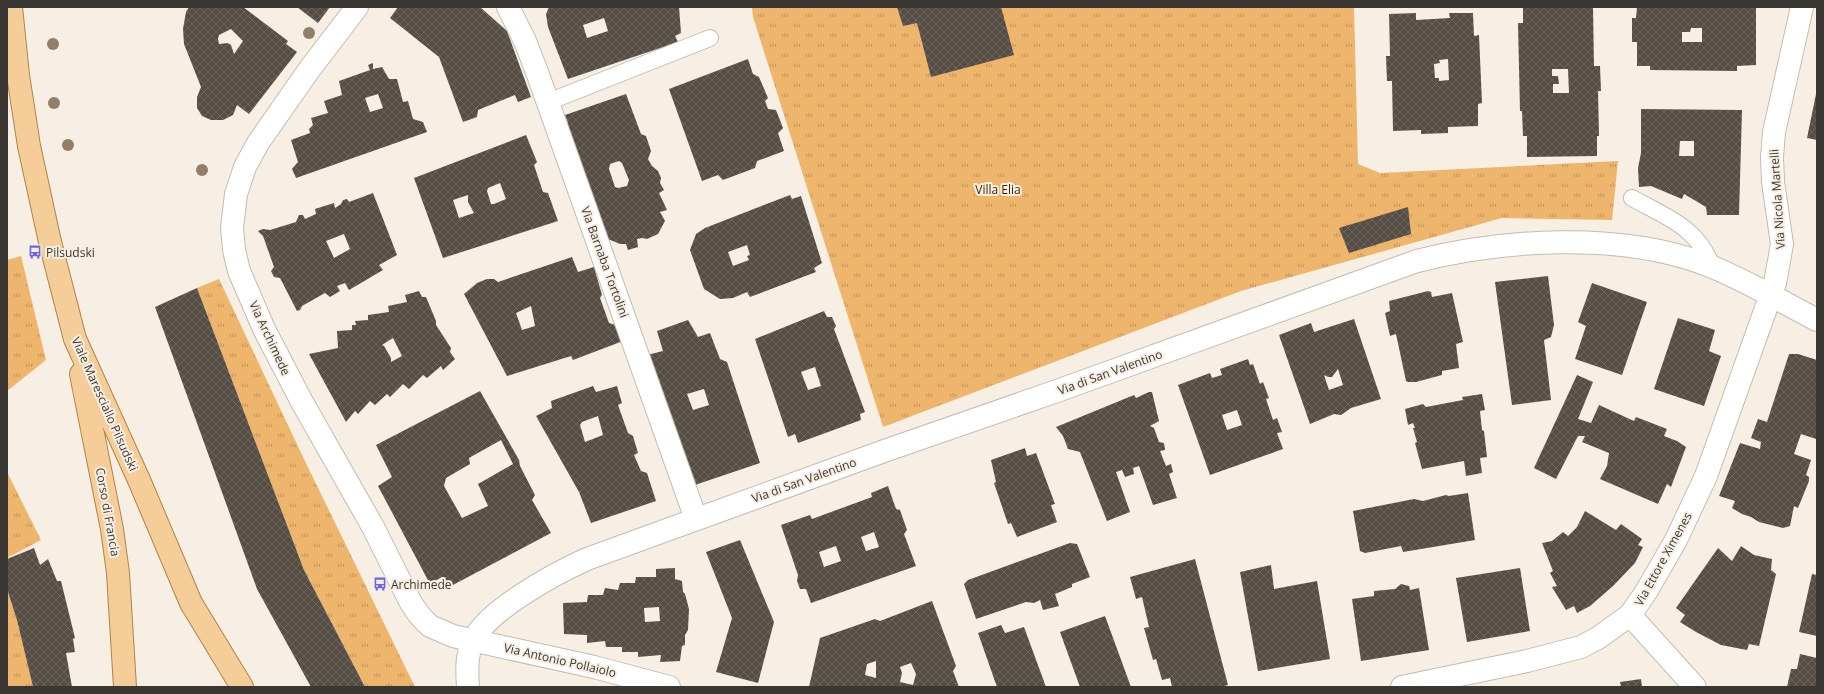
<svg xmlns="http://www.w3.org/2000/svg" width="1824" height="694" viewBox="0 0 1824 694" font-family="'Open Sans',sans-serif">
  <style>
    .grass { fill: url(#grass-tufts) }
    .building { fill: url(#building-cross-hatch); fill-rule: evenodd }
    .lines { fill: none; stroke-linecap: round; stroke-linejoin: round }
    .service-casing { stroke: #c4bbb0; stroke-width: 18 }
    .minor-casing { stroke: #c4bbb0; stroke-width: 24 }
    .primary-casing { stroke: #af8349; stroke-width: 24 }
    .service { stroke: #fff; stroke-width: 16 }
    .minor { stroke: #fff; stroke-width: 22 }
    .primary { stroke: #f5cd99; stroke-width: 22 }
    .tree { fill: #917f67 }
    .labels { text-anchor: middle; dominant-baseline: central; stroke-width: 4; stroke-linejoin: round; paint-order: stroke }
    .park-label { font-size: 12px; fill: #3c2400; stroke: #f8efe4 }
    .street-label { font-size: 12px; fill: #3a3632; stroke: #f8efe4 }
    .poi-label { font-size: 12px; fill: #3a3632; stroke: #f8efe4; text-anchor: start }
  </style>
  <defs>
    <pattern id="grass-tufts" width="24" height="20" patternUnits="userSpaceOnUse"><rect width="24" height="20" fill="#eeb56d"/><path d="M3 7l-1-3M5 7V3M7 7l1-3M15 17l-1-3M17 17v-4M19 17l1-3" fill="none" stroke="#c2945a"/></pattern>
    <pattern id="building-cross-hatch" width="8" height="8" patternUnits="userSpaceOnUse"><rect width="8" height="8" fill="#564e45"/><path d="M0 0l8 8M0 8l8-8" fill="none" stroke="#6c655e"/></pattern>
  </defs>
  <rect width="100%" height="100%" fill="#f8efe4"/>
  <!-- grass -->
  <path class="grass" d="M 752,7 L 1354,7 L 1358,164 L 1380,173 L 1618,161 L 1612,220 L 1502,218 L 1241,291 L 883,427 L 753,17 Z
    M 21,256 L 46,360 L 7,391 L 7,260 Z
    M 219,279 L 303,457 L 415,687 L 365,687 L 304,570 L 197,288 Z
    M 7,472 L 41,540 L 7,558 Z
    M 7,589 L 17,620 L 33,687 L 7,687 Z"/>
  <!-- building -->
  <path class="building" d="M 189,7 L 243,7 L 288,41 L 286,44 L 297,52 L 249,114 L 237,105 L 233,115 L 223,120 L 211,120 L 202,116 L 197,108 L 197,97 L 201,87 L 184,44 L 183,29 L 186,12 ZM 231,29 L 243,41 L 234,54 L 231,45 L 228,43 L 219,44 L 218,39 L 219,35 Z
    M 297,7 L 330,7 L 318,23 Z
    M 398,7 L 480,7 L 507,31 L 531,97 L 518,102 L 515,95 L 478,110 L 477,117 L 463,122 L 439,57 L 390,18 Z
    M 549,7 L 679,7 L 681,33 L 675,36 L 678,42 L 568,79 L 548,27 L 546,14 ZM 604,18 L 608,31 L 587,38 L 583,25 Z
    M 897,7 L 1001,7 L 1014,55 L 931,77 L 917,23 L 903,26 Z
    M 1523,7 L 1593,7 L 1594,66 L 1600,66 L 1601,91 L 1598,91 L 1599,136 L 1597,136 L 1597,156 L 1527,157 L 1527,136 L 1523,136 L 1522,111 L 1520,111 L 1518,23 L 1523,23 ZM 1552,69 L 1568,69 L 1569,93 L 1553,93 L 1553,84 L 1559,84 L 1558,76 L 1552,76 Z
    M 1637,7 L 1756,7 L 1756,65 L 1737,66 L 1737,71 L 1650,70 L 1650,66 L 1637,66 L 1637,42 L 1632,42 L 1632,18 L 1636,18 ZM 1691,28 L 1702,28 L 1702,42 L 1682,42 L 1682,32 L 1690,32 Z
    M 1416,13 L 1416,20 L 1450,18 L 1449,13 L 1473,13 L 1474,36 L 1479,35 L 1482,103 L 1478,104 L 1478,126 L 1448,127 L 1448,133 L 1421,134 L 1421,130 L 1393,131 L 1392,81 L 1387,81 L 1386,56 L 1390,56 L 1389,14 ZM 1448,59 L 1449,80 L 1439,81 L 1439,78 L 1435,78 L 1434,64 L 1440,63 L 1439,60 Z
    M 748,59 L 753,74 L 759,77 L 768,98 L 765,101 L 768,109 L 776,110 L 783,128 L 778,133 L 784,151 L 757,161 L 755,168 L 723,180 L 718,175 L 702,181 L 669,89 Z
    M 373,63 L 373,69 L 382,67 L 389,79 L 397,79 L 403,102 L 408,101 L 413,119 L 423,122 L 427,132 L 296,178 L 292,169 L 298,162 L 291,140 L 310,133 L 309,129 L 313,125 L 311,118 L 328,113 L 324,101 L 342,95 L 339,81 L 370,70 L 368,65 ZM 378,94 L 383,108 L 370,112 L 365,98 Z
    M 626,94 L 641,134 L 646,136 L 651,151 L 648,159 L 652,166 L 658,171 L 661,178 L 660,183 L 664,190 L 659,193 L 667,210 L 660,212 L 665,221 L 658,234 L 647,239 L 642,238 L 637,239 L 638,247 L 628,250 L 626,244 L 620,244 L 608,239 L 563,125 L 568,123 L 565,115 ZM 619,161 L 622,163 L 629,180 L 627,186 L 618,188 L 615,187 L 609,169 L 610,164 Z
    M 1816,94 L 1817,94 L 1817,140 L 1807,138 Z
    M 1641,109 L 1742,110 L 1739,215 L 1707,215 L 1706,207 L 1684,194 L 1682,199 L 1651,186 L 1639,187 L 1638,168 L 1641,153 ZM 1680,141 L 1694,141 L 1694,156 L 1679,156 Z
    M 526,135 L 537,162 L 534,165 L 543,192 L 548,193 L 558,221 L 443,258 L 414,178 ZM 500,183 L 506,199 L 494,204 L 491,204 L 487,191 L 488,188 ZM 468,195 L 468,202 L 474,213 L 459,218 L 453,200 Z
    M 373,193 L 397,255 L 379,265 L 383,270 L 349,290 L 345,283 L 337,286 L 340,291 L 330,297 L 325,293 L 302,306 L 300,310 L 297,311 L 280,278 L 274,277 L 271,271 L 274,267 L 263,236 L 258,231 L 263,229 L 270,230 L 296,222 L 299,215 L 303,215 L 305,219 L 316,214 L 315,209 L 334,203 L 335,208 L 341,204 L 343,200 L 347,199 L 349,202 ZM 344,234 L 350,249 L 334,258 L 326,241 Z
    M 790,195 L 792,199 L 801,196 L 822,263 L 814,268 L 816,272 L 750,297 L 747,292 L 733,298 L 720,299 L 704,289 L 690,250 L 696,234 L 705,228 ZM 747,245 L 750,255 L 747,256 L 749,260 L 733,266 L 728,252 Z
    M 1408,207 L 1411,234 L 1349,253 L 1339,228 Z
    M 572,257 L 578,272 L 594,267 L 602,295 L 600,298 L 609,323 L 616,325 L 623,341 L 573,360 L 571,356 L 507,376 L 464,294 L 477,283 L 487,279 L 494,279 L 498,282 ZM 531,306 L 535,326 L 522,330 L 516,313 Z
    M 1548,276 L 1554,325 L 1551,337 L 1544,340 L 1551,400 L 1512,405 L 1495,282 Z
    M 1592,283 L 1647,302 L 1622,375 L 1575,359 L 1586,326 L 1578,322 Z
    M 197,288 L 304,570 L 365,687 L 311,687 L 257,589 L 155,307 Z
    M 419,291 L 422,297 L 426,297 L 436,321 L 436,325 L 451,348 L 450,352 L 455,359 L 443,370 L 441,366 L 427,378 L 423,375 L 409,389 L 403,384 L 390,397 L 387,394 L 375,405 L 370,401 L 358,414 L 355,411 L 346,422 L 309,354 L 338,348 L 337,331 L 352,330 L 352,325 L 356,325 L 355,321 L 368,320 L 368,315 L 389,312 L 388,306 L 407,302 L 405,295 ZM 393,338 L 402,356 L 391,362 L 391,358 L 384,346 L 382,345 Z
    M 1428,291 L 1431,292 L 1432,297 L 1452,293 L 1463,342 L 1456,344 L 1459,368 L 1442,371 L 1442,375 L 1416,382 L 1408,382 L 1406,381 L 1396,334 L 1390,336 L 1385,313 L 1390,311 L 1389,301 Z
    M 824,311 L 827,317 L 832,317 L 836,326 L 834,329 L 865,412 L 860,414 L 861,420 L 798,443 L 795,434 L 788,437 L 755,339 ZM 815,367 L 821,386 L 808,390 L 801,372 Z
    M 1678,318 L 1715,330 L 1709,351 L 1721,356 L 1704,406 L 1654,389 Z
    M 1354,319 L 1381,399 L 1351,408 L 1341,415 L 1334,414 L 1310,424 L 1279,335 L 1311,323 L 1314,332 ZM 1338,369 L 1343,385 L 1329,390 L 1324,375 L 1328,377 L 1332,377 Z
    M 688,320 L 698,337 L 710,333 L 720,359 L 727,362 L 760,463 L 692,486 L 647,355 L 663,351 L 657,331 ZM 704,389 L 709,405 L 693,410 L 687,394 Z
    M 1789,354 L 1798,354 L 1817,360 L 1817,435 L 1816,439 L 1801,434 L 1794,454 L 1811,460 L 1806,475 L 1809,477 L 1809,481 L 1798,508 L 1794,506 L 1790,526 L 1783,528 L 1759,522 L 1751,517 L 1742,514 L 1732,508 L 1735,501 L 1719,496 L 1740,443 L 1760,449 L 1761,442 L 1751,438 L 1758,419 L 1767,422 Z
    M 1248,359 L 1250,365 L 1253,364 L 1260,384 L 1263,382 L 1269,398 L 1266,399 L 1273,420 L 1277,418 L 1282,432 L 1277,433 L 1283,449 L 1210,475 L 1178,385 L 1210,373 L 1212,378 L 1222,375 L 1220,369 ZM 1237,410 L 1242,425 L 1227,430 L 1222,415 Z
    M 1577,375 L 1593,382 L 1578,419 L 1591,423 L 1599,405 L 1634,421 L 1636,417 L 1667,429 L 1664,436 L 1677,441 L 1686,447 L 1671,487 L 1667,484 L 1658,504 L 1600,479 L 1607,466 L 1609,453 L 1582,442 L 1585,436 L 1578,436 L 1556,479 L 1534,468 Z
    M 593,386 L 596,392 L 617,386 L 622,403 L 618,405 L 628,433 L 633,436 L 638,453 L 634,455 L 641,471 L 647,473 L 656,501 L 591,523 L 579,492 L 536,416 L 552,408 L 551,401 ZM 598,416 L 603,435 L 585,442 L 580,425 L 582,422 Z
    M 480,391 L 519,460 L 520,466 L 535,495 L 532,500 L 551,533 L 451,586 L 446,584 L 442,577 L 430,584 L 378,486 L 392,477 L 376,445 ZM 501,440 L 513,464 L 478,484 L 488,506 L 462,518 L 444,486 L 446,478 L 470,464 L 469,458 Z
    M 1149,392 L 1152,392 L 1159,421 L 1150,426 L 1154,428 L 1159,442 L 1164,443 L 1165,450 L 1160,451 L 1166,466 L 1171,464 L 1173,472 L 1169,474 L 1177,498 L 1153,505 L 1139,466 L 1133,468 L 1134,474 L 1125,477 L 1122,470 L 1116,472 L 1130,512 L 1107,521 L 1080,452 L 1068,449 L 1063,436 L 1056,427 L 1134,395 L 1136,398 Z
    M 1482,394 L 1485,410 L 1480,411 L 1482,430 L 1484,431 L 1487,457 L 1480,458 L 1482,473 L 1466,476 L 1464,461 L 1422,469 L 1415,443 L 1417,442 L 1413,428 L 1415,428 L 1413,423 L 1408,425 L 1405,409 L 1423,404 L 1426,407 L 1463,400 L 1462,397 Z
    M 1025,448 L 1027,456 L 1036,453 L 1055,504 L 1051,505 L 1057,522 L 1017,537 L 1011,523 L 1008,524 L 994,483 L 996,482 L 991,460 Z
    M 888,486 L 896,509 L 900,510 L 907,530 L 904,534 L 916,566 L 811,603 L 806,589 L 800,589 L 797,581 L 798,575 L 781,525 L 810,515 L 812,519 L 872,497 L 871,493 ZM 874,532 L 879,547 L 866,551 L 861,537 ZM 836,546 L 841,561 L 824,567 L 819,552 Z
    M 1468,493 L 1475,540 L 1403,552 L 1401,546 L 1365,553 L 1360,551 L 1353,511 L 1414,499 L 1423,501 L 1446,495 L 1449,496 Z
    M 1585,511 L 1616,530 L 1621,524 L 1642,539 L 1638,545 L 1643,547 L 1635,563 L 1613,586 L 1590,606 L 1577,613 L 1574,606 L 1566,610 L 1552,587 L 1557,586 L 1550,573 L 1553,571 L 1542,543 L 1552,541 L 1563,532 L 1568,536 L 1577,527 Z
    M 740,540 L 774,622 L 758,683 L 716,672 L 732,618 L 706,552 Z
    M 1070,543 L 1077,544 L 1090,577 L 1072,584 L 1072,587 L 1055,594 L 1059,606 L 1043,610 L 1040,600 L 1034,603 L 1026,602 L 976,619 L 964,584 L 968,580 Z
    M 1741,546 L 1754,555 L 1772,559 L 1771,570 L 1776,574 L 1759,646 L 1749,644 L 1747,650 L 1721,645 L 1696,632 L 1680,622 L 1685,615 L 1676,608 L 1718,548 L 1732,561 Z
    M 34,548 L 40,565 L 48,559 L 57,581 L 61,581 L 75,638 L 73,639 L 75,652 L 66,653 L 72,687 L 33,687 L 17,620 L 7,589 L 7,559 Z
    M 1195,559 L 1228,685 L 1220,687 L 1172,687 L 1170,678 L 1162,680 L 1156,659 L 1153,660 L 1144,628 L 1149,627 L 1142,597 L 1136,599 L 1130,577 Z
    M 1271,565 L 1274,589 L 1317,581 L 1330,659 L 1258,671 L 1240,572 Z
    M 675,568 L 675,579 L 682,581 L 683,592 L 685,594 L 689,609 L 688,630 L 685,635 L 685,645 L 682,646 L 680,661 L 660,662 L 661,655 L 638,657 L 638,652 L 622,652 L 622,647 L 606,647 L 605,641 L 587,643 L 587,635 L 564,634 L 563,603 L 587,602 L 588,595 L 603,595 L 605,588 L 618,590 L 620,583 L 635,583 L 636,577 L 656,577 L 656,569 ZM 659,607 L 660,621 L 645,622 L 644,608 Z
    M 1520,568 L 1530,631 L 1467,642 L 1456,578 Z
    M 1812,574 L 1817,575 L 1817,636 L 1799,632 Z
    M 1401,584 L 1409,586 L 1410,590 L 1419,588 L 1429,650 L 1361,661 L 1352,599 L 1374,596 L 1374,591 L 1395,589 Z
    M 932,601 L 956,666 L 953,671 L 959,687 L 809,687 L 820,638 L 875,619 L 880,621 ZM 876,661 L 876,678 L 865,675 L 867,664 ZM 911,663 L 916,674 L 913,685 L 900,682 L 902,673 L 900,667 Z
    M 1105,616 L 1131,687 L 1080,687 L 1060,632 Z
    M 1001,625 L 1005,633 L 1024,627 L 1046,687 L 997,687 L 978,633 Z
    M 1800,654 L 1817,658 L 1817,687 L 1787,687 L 1791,669 L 1797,669 Z
    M 1641,679 L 1642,687 L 1621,687 L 1620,682 Z"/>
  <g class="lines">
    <!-- service casing -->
    <g class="service-casing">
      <path id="service" d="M 548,102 L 710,38
        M 1632,198 C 1666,217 1698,227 1712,267"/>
    </g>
    <!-- minor casing -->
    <g class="minor-casing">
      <path id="minor" d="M 357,7 L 309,70 L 258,143 L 245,167 L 236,194 L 232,228 L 234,250 L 239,271 L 264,329 L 302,402 L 373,527 L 411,603 L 420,616 L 430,626 L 453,636 L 594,667 L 669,687
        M 508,7 L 525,41 L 537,72 L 696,519
        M 1630,615 L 1695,687
        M 468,687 C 467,672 466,655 473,641 C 487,610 556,573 587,559 L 887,450 L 1057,391 L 1417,261 C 1504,239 1620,232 1705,264 C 1744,279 1780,301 1817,320
        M 1402,687 L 1527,661 L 1581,647 L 1598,638 L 1630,615 L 1646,592 L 1676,540 L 1706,476 L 1775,283 L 1782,244 L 1773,182 L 1772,157 L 1774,132 L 1802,7"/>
    </g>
    <!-- primary casing -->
    <g class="primary-casing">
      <path id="primary" d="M 11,7 L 18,75 L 29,146 L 50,242 L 75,339 L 139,480 L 191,603 L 242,687
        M 81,374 L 112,529 L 118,573 L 125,687"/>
    </g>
    <!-- service -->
    <use href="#service" class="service"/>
    <!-- minor -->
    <use href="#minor" class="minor"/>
    <!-- primary -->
    <use href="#primary" class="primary"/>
  </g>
  <!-- trees -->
  <g class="tree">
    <circle cx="309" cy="33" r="6"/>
    <circle cx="53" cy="44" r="6"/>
    <circle cx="54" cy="103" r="6"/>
    <circle cx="68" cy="145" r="6"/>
    <circle cx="202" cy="170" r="6"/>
  </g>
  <!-- icons -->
  <defs>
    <g id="bus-bare" transform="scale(1.08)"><path d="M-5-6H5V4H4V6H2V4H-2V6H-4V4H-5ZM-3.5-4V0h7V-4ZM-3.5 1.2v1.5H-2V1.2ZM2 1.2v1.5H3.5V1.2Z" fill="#6d66e0" stroke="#f8efe4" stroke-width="2.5" paint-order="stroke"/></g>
  </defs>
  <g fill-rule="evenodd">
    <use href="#bus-bare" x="35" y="252"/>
    <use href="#bus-bare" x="380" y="584"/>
  </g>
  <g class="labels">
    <!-- park labels -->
    <g class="park-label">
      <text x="998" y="189">Villa Elia</text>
    </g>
    <!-- street labels -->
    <g class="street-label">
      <text transform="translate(1777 199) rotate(-94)">Via Nicola Martelli</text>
      <text transform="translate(605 262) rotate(70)">Via Barnaba Tortolini</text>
      <text transform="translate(270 338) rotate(65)">Via Archimede</text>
      <text transform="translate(1110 372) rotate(-20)">Via di San Valentino</text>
      <text transform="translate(105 404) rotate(66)">Viale Maresciallo Pilsudski</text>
      <text transform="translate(804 480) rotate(-20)">Via di San Valentino</text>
      <text transform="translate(108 512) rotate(80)">Corso di Francia</text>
      <text transform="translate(1663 559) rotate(-61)">Via Ettore Ximenes</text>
      <text transform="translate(560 660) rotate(13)">Via Antonio Pollaiolo</text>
    </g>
    <!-- poi labels -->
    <g class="poi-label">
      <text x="46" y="252">Pilsudski</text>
      <text x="391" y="584">Archimede</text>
    </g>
  </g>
  <!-- border -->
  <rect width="1824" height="694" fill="none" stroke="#3a3632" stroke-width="16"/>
</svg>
